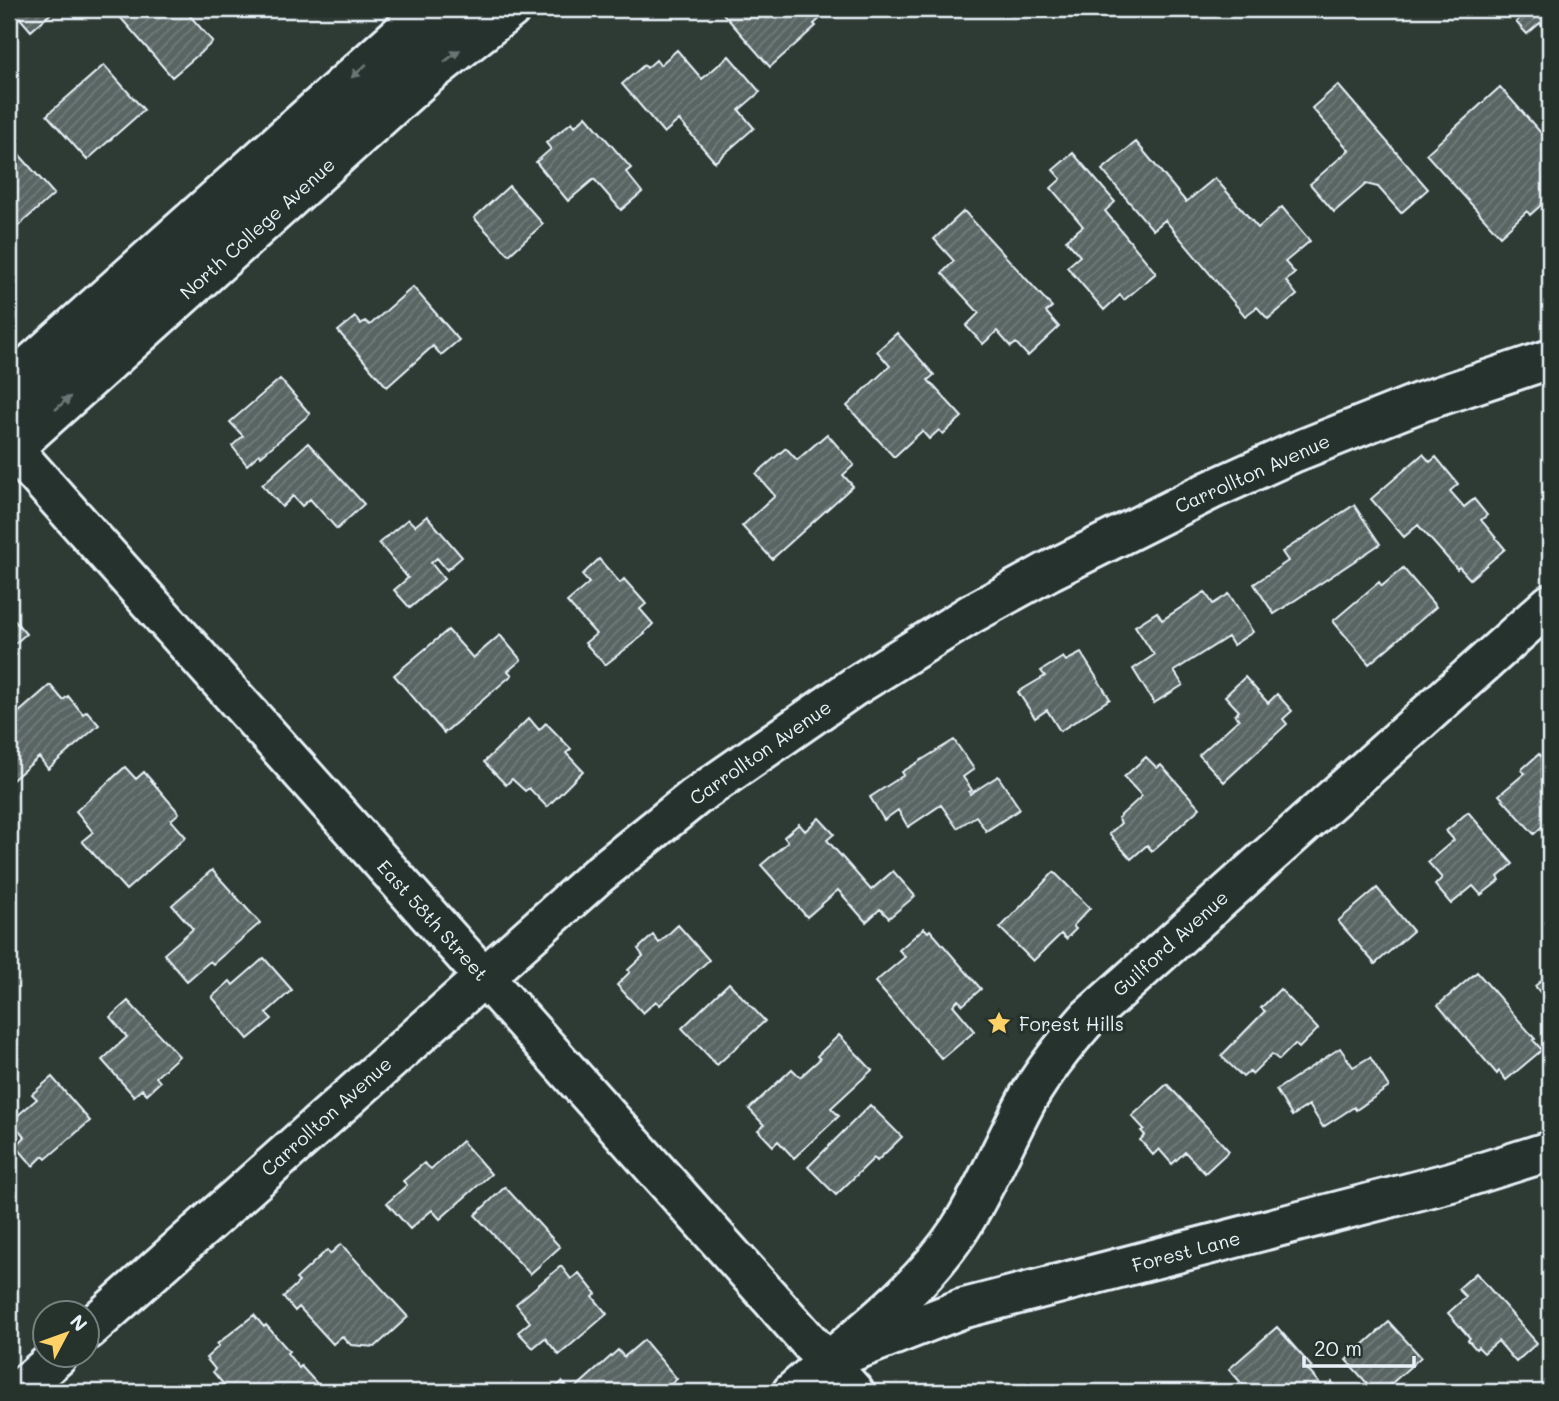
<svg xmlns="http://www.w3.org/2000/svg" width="1559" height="1401" viewBox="0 0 1559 1401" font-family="Mali,sans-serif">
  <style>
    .building { fill: url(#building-hatch); stroke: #e8f1f8; stroke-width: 2 }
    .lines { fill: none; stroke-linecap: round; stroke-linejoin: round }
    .lane-casing { stroke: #e8f1f8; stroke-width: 26 }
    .street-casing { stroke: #e8f1f8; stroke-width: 44 }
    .secondary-casing { stroke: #e8f1f8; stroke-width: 44 }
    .lane { stroke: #26332d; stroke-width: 21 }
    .street { stroke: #26332d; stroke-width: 38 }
    .secondary { stroke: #26332d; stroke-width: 38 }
    .oneway { fill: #6a7674 }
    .labels { text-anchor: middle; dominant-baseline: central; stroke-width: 7; stroke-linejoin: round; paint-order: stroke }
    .street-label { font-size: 19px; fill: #e8f1f8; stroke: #26332d }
    .poi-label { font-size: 19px; fill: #e8f1f8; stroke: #26332d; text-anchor: start }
  </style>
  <defs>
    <pattern id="building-hatch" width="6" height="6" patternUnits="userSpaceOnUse" patternTransform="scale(1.75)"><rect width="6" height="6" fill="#596563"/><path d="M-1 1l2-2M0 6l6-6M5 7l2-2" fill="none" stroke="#717c7a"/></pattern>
  </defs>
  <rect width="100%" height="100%" fill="#2e3b35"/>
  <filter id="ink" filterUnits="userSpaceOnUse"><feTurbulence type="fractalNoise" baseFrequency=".0143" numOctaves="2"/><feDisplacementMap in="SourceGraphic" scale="14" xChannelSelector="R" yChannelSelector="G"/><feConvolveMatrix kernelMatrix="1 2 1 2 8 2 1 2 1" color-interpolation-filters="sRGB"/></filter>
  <g filter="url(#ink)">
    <!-- building -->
    <path class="building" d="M 12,9 L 56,9 L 31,31 Z
      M 113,9 L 184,9 L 213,42 L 172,77 Z
      M 719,9 L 822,9 L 826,13 L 814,24 L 816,26 L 770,67 Z
      M 1527,9 L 1550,9 L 1550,35 L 1540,23 L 1527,34 L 1516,22 L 1528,10 Z
      M 677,50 L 702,79 L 729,56 L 760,92 L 739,110 L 754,128 L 715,162 L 679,120 L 664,133 L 622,84 L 644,65 L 647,68 L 656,60 L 660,65 Z
      M 104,65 L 144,110 L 87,160 L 47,115 Z
      M 1338,85 L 1428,189 L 1401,213 L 1378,187 L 1366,184 L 1334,212 L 1310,184 L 1349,150 L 1312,108 Z
      M 1500,87 L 1550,143 L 1550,197 L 1530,215 L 1527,211 L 1500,236 L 1426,154 Z
      M 586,116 L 631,168 L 626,172 L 642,192 L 621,210 L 594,179 L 568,201 L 536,162 L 551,149 L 546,143 L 572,122 L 575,126 Z
      M 1136,142 L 1186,202 L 1215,178 L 1258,228 L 1282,207 L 1310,241 L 1285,262 L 1295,273 L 1286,281 L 1297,295 L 1268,319 L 1257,307 L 1245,316 L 1165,220 L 1153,230 L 1102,170 Z
      M 9,143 L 54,194 L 16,228 L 9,219 Z
      M 1073,153 L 1115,202 L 1105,211 L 1156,273 L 1124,300 L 1120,295 L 1104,310 L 1067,267 L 1080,256 L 1066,240 L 1083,226 L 1051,188 L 1061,179 L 1053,170 Z
      M 509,186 L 543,224 L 509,255 L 474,218 Z
      M 964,211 L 1052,307 L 1046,312 L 1059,327 L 1028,356 L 1016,343 L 1011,347 L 997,331 L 983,344 L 966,326 L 979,313 L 942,273 L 954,261 L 934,239 Z
      M 413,287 L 459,340 L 441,355 L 433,346 L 387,387 L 338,331 L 355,317 L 361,324 L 365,321 L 370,325 Z
      M 897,333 L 934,375 L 928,380 L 962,417 L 943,434 L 939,430 L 929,439 L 922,431 L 894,457 L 847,406 L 890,366 L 877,351 Z
      M 280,379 L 310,414 L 261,456 L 259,454 L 247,465 L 232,446 L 243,436 L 230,422 Z
      M 827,434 L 854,465 L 843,475 L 853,486 L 772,559 L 742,526 L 775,496 L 756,474 L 786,448 L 797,460 Z
      M 308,443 L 364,504 L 337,529 L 310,499 L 302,506 L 293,496 L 282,507 L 262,485 Z
      M 1423,454 L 1430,462 L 1436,457 L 1458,484 L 1450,491 L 1464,507 L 1474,499 L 1487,515 L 1481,520 L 1505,549 L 1470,579 L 1459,567 L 1457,569 L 1418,525 L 1404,537 L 1371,499 Z
      M 1354,505 L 1380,544 L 1274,614 L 1254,584 L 1288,561 L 1282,552 Z
      M 427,516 L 462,557 L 447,570 L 437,558 L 431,563 L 444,579 L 410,608 L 394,590 L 408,578 L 379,543 L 408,519 L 415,526 Z
      M 599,559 L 620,583 L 624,579 L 646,604 L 640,609 L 653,624 L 644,633 L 645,634 L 605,665 L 585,643 L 596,634 L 567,602 L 589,583 L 582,575 Z
      M 1403,568 L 1436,607 L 1369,664 L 1333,621 L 1379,582 L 1382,586 Z
      M 1205,592 L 1213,604 L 1229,594 L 1253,632 L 1233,645 L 1228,637 L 1174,671 L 1183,685 L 1154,703 L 1133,669 L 1154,655 L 1135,626 L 1157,612 L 1162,620 Z
      M 9,614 L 26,634 L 10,648 L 16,655 L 9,661 Z
      M 448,630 L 473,658 L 500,635 L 521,660 L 508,671 L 512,675 L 444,733 L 394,675 Z
      M 1081,653 L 1110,699 L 1060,731 L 1047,710 L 1035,718 L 1018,692 L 1045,676 L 1041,671 L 1063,657 L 1066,661 Z
      M 1245,677 L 1268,703 L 1277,694 L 1292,711 L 1283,719 L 1287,724 L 1224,782 L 1199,755 L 1239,719 L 1235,715 L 1239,711 L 1225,696 Z
      M 50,685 L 63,700 L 68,696 L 83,714 L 87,711 L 99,725 L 48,769 L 39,757 L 9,783 L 9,721 Z
      M 529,718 L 539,730 L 546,723 L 571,749 L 566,753 L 583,771 L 547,807 L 529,788 L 525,791 L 512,779 L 506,785 L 484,762 Z
      M 954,740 L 974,769 L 963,777 L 972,790 L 969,792 L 970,794 L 998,776 L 1020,809 L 986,831 L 976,816 L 957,828 L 941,805 L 908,827 L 898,810 L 884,820 L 870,797 L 904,775 L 902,772 Z
      M 1539,754 L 1550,766 L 1550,819 L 1534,834 L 1499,795 L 1525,773 L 1521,770 Z
      M 1146,757 L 1157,768 L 1161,765 L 1200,808 L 1152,851 L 1147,845 L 1131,859 L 1109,834 L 1121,823 L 1118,818 L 1142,796 L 1124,777 Z
      M 125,767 L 136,779 L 144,772 L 179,813 L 171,820 L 186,837 L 126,890 L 82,841 L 93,832 L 76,811 Z
      M 1468,812 L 1513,864 L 1498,877 L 1500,880 L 1481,895 L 1473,886 L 1451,904 L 1435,885 L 1442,878 L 1428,862 L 1454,840 L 1446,831 Z
      M 819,818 L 834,834 L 827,840 L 871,890 L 893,871 L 915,896 L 889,918 L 880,909 L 866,922 L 838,890 L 807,917 L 761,865 L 788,842 L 784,837 L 799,824 L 805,831 Z
      M 212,870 L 260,923 L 213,964 L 210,961 L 187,981 L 164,954 L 193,929 L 172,905 Z
      M 1054,872 L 1090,908 L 1073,926 L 1076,929 L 1066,939 L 1061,934 L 1033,961 L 1000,928 Z
      M 1377,888 L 1413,931 L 1375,964 L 1338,921 Z
      M 678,925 L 709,960 L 660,1005 L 656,1001 L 643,1013 L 617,985 L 630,972 L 628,970 L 643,956 L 638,949 L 653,935 L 659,943 Z
      M 924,928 L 928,932 L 930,930 L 981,989 L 963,1005 L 958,1000 L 953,1005 L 975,1031 L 942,1059 L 875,982 L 905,957 L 899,950 Z
      M 264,958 L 292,990 L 266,1013 L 272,1019 L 248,1039 L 212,997 L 230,981 L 233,985 Z
      M 1477,972 L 1535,1039 L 1533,1040 L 1542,1050 L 1506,1080 L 1499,1071 L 1497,1074 L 1438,1005 Z
      M 1550,973 L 1550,1004 L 1535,986 Z
      M 729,983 L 765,1021 L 717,1065 L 682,1028 Z
      M 1280,989 L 1318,1029 L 1299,1048 L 1295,1044 L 1279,1060 L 1272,1054 L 1252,1074 L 1250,1071 L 1243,1077 L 1221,1056 L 1265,1011 L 1261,1008 Z
      M 128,1001 L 179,1056 L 156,1077 L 160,1082 L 147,1094 L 142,1089 L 134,1096 L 102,1060 L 127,1037 L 110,1017 Z
      M 839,1035 L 872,1070 L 831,1108 L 839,1116 L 794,1158 L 778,1141 L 773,1146 L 758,1130 L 764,1125 L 749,1109 L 792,1069 L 800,1077 L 820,1059 L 817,1056 Z
      M 1340,1048 L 1353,1067 L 1370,1057 L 1389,1087 L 1356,1110 L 1354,1107 L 1323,1127 L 1309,1105 L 1292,1116 L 1276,1090 Z
      M 52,1077 L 90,1121 L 46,1159 L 43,1156 L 33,1166 L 16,1146 L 25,1137 L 11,1121 L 37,1099 L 32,1094 Z
      M 1167,1084 L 1229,1151 L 1205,1173 L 1185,1152 L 1172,1164 L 1159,1149 L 1153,1155 L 1140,1140 L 1145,1135 L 1141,1131 L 1144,1129 L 1132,1116 Z
      M 870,1105 L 902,1137 L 877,1161 L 874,1158 L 836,1195 L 808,1167 Z
      M 462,1141 L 491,1174 L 440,1219 L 432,1210 L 410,1229 L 387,1203 L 407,1185 L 403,1181 L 424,1163 L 431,1169 Z
      M 505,1187 L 560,1247 L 530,1274 L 475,1215 Z
      M 341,1244 L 408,1317 L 375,1347 L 351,1345 L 342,1336 L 333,1344 L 299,1307 L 295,1311 L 283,1297 L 299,1282 L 296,1279 L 327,1250 L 330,1254 Z
      M 561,1266 L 571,1279 L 579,1273 L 596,1294 L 593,1297 L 607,1314 L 559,1355 L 545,1338 L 533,1348 L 518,1332 L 530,1322 L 516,1304 Z
      M 1476,1273 L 1537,1343 L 1516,1362 L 1498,1341 L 1484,1353 L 1478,1347 L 1476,1349 L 1468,1340 L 1470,1338 L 1448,1313 L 1466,1297 L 1458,1289 Z
      M 254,1315 L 264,1327 L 266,1325 L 289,1351 L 287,1353 L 299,1368 L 301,1366 L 320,1387 L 314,1392 L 230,1392 L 213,1372 L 215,1369 L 206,1358 L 219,1346 L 217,1344 Z
      M 1389,1322 L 1421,1357 L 1382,1392 L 1375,1392 L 1346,1360 Z
      M 1277,1327 L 1312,1367 L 1308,1370 L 1324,1389 L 1332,1382 L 1340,1392 L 1249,1392 L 1229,1369 Z
      M 644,1340 L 677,1379 L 662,1392 L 550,1392 L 562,1382 L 571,1392 L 618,1350 L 624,1357 Z"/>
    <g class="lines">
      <!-- lane casing -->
      <g class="lane-casing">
        <path id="lane" d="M 9,415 L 466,9"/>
      </g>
      <!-- street casing -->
      <g class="street-casing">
        <path id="street" d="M 13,449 L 854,1392
          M 88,1330 L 598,875 L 695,797 L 855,686 L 971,614 L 1049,571 L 1211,490 L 1295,452 L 1421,402 L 1550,359
          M 851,1352 L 961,1309 L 1451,1182 L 1550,1151
          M 17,1392 L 58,1356
          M 792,1392 C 849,1342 917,1294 959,1230 C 986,1188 1004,1142 1028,1098 C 1045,1069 1066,1043 1088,1018 L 1550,604"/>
      </g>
      <!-- secondary casing -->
      <g class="secondary-casing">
        <path id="secondary" d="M 9,384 L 428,9
          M 9,452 L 424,78 L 511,9"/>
      </g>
      <!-- lane -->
      <use href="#lane" class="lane"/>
      <!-- street -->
      <use href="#street" class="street"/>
      <!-- secondary -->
      <use href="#secondary" class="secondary"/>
    </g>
    <!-- one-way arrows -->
    <defs><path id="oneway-solid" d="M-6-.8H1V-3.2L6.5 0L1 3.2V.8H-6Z" transform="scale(1.75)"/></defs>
    <g class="oneway">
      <use href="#oneway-solid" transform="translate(452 56) rotate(-38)"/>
      <use href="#oneway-solid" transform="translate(359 71) rotate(138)"/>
      <use href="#oneway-solid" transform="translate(63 403) rotate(-42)"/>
    </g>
  </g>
  <!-- icons -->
  <defs>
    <g id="sight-bare" transform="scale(1.89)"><path d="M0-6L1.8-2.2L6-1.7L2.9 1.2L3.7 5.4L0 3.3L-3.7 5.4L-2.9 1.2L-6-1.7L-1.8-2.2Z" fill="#ffd166" stroke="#26332d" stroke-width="2.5" paint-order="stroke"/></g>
  </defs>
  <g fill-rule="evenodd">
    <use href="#sight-bare" x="999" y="1023"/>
  </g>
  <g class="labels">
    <!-- street labels -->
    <g class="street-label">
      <text transform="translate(257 228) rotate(-42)">North College Avenue</text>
      <text transform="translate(1252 473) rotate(-24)">Carrollton Avenue</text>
      <text transform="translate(760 752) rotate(-35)">Carrollton Avenue</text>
      <text transform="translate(433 920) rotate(48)">East 58th Street</text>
      <text transform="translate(1170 943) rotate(-42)">Guilford Avenue</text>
      <text transform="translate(326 1116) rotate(-42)">Carrollton Avenue</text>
      <text transform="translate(1186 1251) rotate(-15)">Forest Lane</text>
    </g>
    <!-- poi labels -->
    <g class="poi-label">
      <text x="1019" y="1023">Forest Hills</text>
    </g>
  </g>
  <!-- margin -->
  <rect width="1559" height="1401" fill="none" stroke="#26332d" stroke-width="35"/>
  <rect x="18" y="18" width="1524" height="1366" fill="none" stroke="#e8f1f8" stroke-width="2.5" filter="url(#ink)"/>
  <!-- north arrow -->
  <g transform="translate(66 1334) rotate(49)"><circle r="33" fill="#26332d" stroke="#747f7e" stroke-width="2"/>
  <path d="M0-5L12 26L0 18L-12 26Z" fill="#ffd166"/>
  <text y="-10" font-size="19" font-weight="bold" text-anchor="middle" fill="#e8f1f8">N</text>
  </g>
  <!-- scale -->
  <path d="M1304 1356v10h110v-10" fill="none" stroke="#e8f1f8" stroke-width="3.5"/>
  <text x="1314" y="1356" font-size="21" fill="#e8f1f8" stroke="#26332d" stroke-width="5" paint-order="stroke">20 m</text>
</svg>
